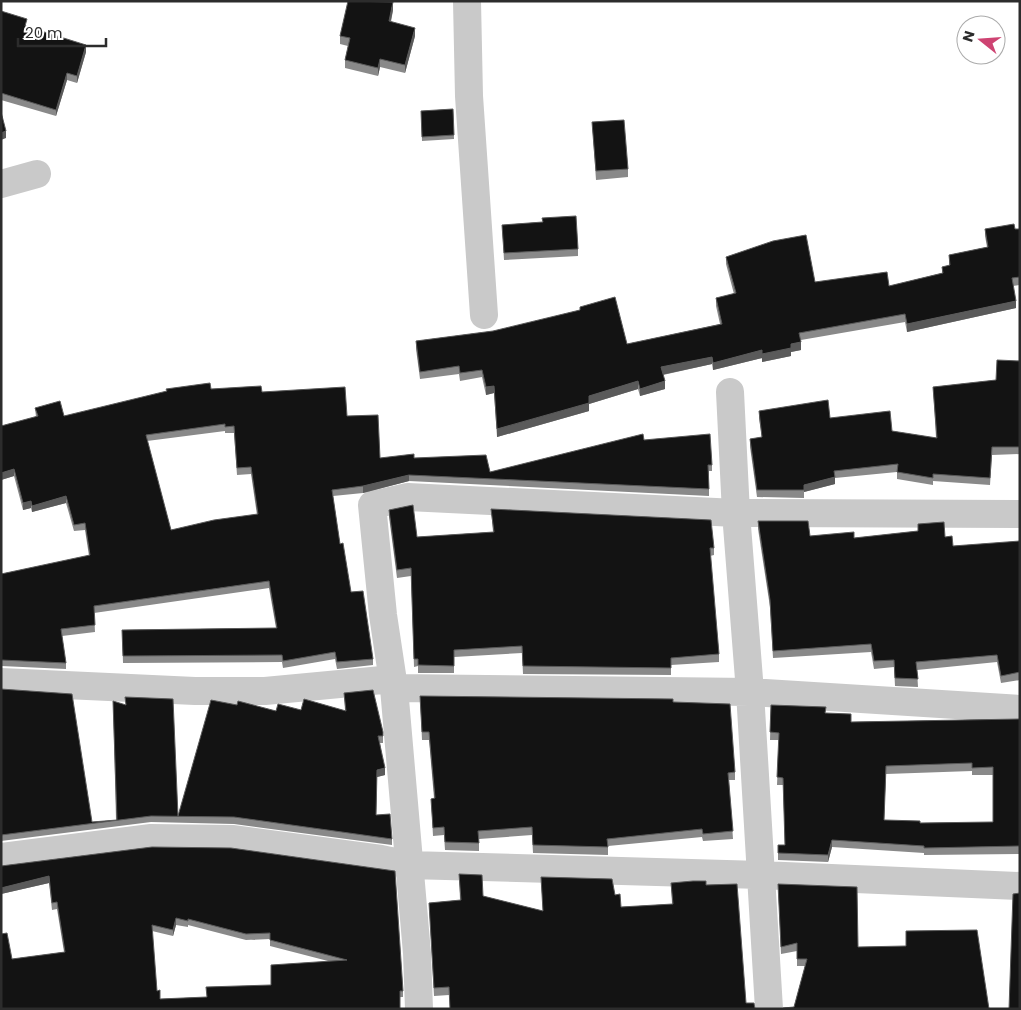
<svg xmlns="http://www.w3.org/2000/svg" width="1021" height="1010" viewBox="0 0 1021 1010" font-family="Poppins,sans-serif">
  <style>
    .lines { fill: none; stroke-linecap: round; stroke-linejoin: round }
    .minor { stroke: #c9c9c9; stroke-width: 28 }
    .wall { fill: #898989; fill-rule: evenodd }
    .shaded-wall { fill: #5a5a5a }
    .building { fill: #131313; stroke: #5a5a5a; fill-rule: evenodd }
  </style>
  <rect width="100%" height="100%" fill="#fff"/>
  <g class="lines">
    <!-- minor -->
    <path class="minor" d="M 467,1 L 469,96 L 484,315
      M 1,184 L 37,174
      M 730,392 L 736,513 L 750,692 L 769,1009
      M 1,682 L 195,691 L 265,691 L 393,679
      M 394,688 L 750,692 L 1020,709
      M 1,857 L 151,838 L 232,839 L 381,859 L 409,865 L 761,875 L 1020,886
      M 419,1009 L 417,953 L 394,688 L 383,615 L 372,505 L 408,497 L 736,513 L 1020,514"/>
  </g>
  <!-- wall -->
  <path class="wall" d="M 393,10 L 391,22 L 415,36 L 405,73 L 380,67 L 378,76 L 345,68 L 345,60 L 348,46 L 340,44 L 340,36 Z
    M 1,11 L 27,26 L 86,52 L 77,83 L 67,80 L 56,116 L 1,100 Z
    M 453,109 L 454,139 L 422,141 L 421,111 Z
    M 592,122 L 628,169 L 628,177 L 596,180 Z
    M 542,222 L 578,249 L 578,256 L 504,260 L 502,225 Z
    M 985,229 L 1020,229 L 1020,285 L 1013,286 L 1016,308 L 907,332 L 905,322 L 801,340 L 801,350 L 791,352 L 791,356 L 762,362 L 762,358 L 713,370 L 712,364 L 663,375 L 665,389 L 640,396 L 638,389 L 589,404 L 589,411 L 497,437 L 494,393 L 486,395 L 482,377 L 460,381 L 459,374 L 420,379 L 416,349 L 416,341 L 493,331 L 580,310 L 580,307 L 627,344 L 720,324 L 716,306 L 716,298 L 734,294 L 726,264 L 726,257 L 815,282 L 889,286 L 942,273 L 942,267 L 949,266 L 949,255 L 987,247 L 985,236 Z
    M 1020,361 L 1020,454 L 992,455 L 990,485 L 933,481 L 933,485 L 897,479 L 897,472 L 835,478 L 835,484 L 804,492 L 804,498 L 757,497 L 750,447 L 750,439 L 762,437 L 759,419 L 759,411 L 830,418 L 892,431 L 936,438 L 933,387 L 996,380 Z
    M 211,389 L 262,392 L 347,416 L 380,458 L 414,458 L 490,472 L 644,440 L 712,465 L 712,471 L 709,471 L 709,496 L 409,481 L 363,493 L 333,496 L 340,544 L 351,592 L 373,659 L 373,665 L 337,669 L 335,659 L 283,668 L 282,662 L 123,663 L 122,630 L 276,628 L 269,588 L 94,613 L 95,632 L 62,636 L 66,663 L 66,669 L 1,666 L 1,574 L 89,556 L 85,530 L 74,531 L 66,503 L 32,512 L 31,508 L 23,510 L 14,476 L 1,480 L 1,426 L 36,417 L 35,408 L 64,416 ZM 225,431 L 225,433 L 234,433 L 237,475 L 251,474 L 257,515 L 171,530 L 147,441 Z
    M 491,509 L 714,548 L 714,555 L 710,556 L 719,654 L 719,662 L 671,665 L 671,675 L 523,674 L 522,653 L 454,657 L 454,673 L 418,673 L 418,666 L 414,667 L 411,576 L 397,578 L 389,517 L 389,510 L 417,537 L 493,532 Z
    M 758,521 L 810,536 L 854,538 L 918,531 L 918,524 L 945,537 L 953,546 L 1020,541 L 1020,680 L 1001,683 L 997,662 L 917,670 L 918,687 L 895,686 L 894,667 L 874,669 L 871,652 L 773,658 L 770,607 L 758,529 Z
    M 1,689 L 92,822 L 116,820 L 113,701 L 178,816 L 237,705 L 276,711 L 345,711 L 344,693 L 383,732 L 383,743 L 380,743 L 385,775 L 377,777 L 376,815 L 392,839 L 392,845 L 234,824 L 151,822 L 1,841 Z
    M 420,696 L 673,702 L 735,772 L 735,780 L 729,780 L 733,839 L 703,841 L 702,837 L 608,846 L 608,855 L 533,853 L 532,835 L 479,839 L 479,851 L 445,850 L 444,835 L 433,836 L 431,799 L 434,798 L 429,740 L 422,740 Z
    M 771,705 L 826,713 L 851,722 L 1020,719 L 1020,854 L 924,855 L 924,853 L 832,847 L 828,862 L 778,860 L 778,845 L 785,845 L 783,785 L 777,785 L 779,740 L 770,740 ZM 972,771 L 972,775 L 993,775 L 993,822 L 920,823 L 884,820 L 886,774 Z
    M 152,847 L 403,991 L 403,997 L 1,1009 L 12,959 L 64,952 L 57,909 L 52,910 L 49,883 L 1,894 L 1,866 ZM 176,925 L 188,927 L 188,925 L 246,940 L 270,939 L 270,946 L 328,961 L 271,985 L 207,997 L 160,999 L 157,991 L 152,931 L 173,936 Z
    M 459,874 L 483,896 L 543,911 L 541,877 L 615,895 L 621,907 L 672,904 L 671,883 L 706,885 L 737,884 L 449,995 L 434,996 L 429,903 L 460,900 Z
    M 778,884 L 858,947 L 794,1007 L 805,966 L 797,966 L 797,951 L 781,954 Z"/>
  <!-- shaded-wall -->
  <path class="shaded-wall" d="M 393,2 L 393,10 L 389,29 L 389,21 Z
    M 415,28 L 415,36 L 405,73 L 405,65 Z
    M 86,45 L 86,52 L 77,83 L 77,76 Z
    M 380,59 L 380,67 L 378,76 L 378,68 Z
    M 67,73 L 67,80 L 56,116 L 56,110 Z
    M 6,131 L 6,138 L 1,140 L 1,133 Z
    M 1016,301 L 1016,308 L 907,332 L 907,324 Z
    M 801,342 L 801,350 L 791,352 L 791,356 L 762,362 L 762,354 L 791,344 Z
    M 762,350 L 762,358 L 713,370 L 713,363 Z
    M 712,357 L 712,364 L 661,375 L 661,367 Z
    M 638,381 L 638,389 L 589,404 L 589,411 L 497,437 L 497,429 L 589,396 Z
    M 665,381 L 665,389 L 640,396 L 640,389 Z
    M 494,386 L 494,393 L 486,395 L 486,387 Z
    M 14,469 L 14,476 L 1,480 L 1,473 Z
    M 409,475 L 409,481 L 363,493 L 363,486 Z
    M 835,477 L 835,484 L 804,492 L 804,485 Z
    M 66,496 L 66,503 L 32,512 L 32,506 Z
    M 31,501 L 31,508 L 23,510 L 23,503 Z
    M 385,768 L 385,775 L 377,777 L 377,770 Z
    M 832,840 L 832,847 L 828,862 L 828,855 Z
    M 49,876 L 49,883 L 1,894 L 1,888 Z
    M 176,918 L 176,925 L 173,936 L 173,930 Z"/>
  <!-- building -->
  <path class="building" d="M 348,1 L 393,2 L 389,21 L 415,28 L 405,65 L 380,59 L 378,68 L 345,60 L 350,38 L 340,36 Z
    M 1,11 L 27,19 L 25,26 L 86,45 L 77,76 L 67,73 L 56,110 L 1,93 Z
    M 453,109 L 454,135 L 422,137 L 421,111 Z
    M 1,112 L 6,131 L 1,133 Z
    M 624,120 L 628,169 L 596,171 L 592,122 Z
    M 576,216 L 578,249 L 504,253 L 502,225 L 543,222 L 542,218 Z
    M 1014,224 L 1015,229 L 1020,229 L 1020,277 L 1012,278 L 1016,301 L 907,324 L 905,314 L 799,333 L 801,342 L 791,344 L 791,348 L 762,354 L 762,350 L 713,363 L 712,357 L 661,367 L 665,381 L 640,389 L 638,381 L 589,396 L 589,403 L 497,429 L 494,386 L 486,387 L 482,370 L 460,373 L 459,366 L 420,372 L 416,341 L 493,331 L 580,310 L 580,307 L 615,297 L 627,344 L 722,324 L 716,298 L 736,293 L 726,257 L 773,241 L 806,235 L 815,282 L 887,272 L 889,286 L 943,273 L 942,267 L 950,265 L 949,255 L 988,247 L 985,229 Z
    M 997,360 L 1020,361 L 1020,447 L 992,447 L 990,478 L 933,474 L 933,478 L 897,472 L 898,464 L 834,471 L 835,477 L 804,485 L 804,490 L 757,490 L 750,439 L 762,437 L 759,411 L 828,400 L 830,418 L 890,411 L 892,431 L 937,438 L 933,387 L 996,380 Z
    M 210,383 L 211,389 L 261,386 L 262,392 L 345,387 L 347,416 L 378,415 L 380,458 L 414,454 L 414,458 L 486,455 L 490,472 L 643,434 L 644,440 L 710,434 L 712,465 L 708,465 L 709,489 L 409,475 L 363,486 L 332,490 L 340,544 L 343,543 L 351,592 L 363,591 L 373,659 L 337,662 L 335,652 L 283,661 L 282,655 L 123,656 L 122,630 L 277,628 L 269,581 L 94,606 L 95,625 L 61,629 L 66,663 L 1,660 L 1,574 L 90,555 L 85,523 L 74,525 L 66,496 L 32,506 L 31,501 L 23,503 L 14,469 L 1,473 L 1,426 L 38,416 L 35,408 L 60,401 L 64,416 L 167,391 L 166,389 ZM 225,424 L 225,427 L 234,426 L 237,468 L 251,467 L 258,514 L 214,520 L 171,530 L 146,435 Z
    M 413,505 L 417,537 L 494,532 L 491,509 L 711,520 L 714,548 L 710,548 L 719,654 L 671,658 L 671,668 L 523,666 L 522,646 L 454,650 L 454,666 L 418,665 L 418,659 L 414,659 L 411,568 L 397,570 L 389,510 Z
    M 758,521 L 808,521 L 810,536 L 854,532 L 854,538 L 918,531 L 918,524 L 944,522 L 945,537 L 952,536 L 953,546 L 1020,541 L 1020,672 L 1001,676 L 997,655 L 916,662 L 918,679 L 895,678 L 894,660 L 874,661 L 871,644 L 773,651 L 770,600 Z
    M 1,689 L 72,694 L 92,822 L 117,820 L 113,701 L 126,705 L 125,697 L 173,699 L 178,816 L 211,700 L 237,705 L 238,701 L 276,711 L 278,704 L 301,710 L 304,699 L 346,711 L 344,693 L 373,690 L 383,732 L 383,736 L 378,736 L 385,768 L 377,770 L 376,815 L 390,814 L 392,839 L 234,817 L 151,816 L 1,835 Z
    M 420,696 L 673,699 L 673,702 L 730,704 L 735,772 L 728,773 L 733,831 L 703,834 L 702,829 L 607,839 L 608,847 L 533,845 L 532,827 L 478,831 L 479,843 L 445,842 L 444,827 L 433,828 L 431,799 L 435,798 L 429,732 L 422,732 Z
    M 771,705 L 826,707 L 825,713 L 851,714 L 851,722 L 1020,719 L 1020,846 L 924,848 L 924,846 L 832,840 L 828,855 L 778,853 L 778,845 L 785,845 L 783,778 L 777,777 L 779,733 L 770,732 ZM 972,763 L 972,768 L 993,767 L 993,822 L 920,823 L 920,821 L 884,820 L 886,766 Z
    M 152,847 L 231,848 L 395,871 L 403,991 L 400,991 L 400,1009 L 1,1009 L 1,934 L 7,933 L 12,959 L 65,952 L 57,902 L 52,903 L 49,876 L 1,888 L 1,866 ZM 176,918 L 188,921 L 188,919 L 246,934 L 270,933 L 270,940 L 347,960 L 271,965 L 271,985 L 206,987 L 207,997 L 160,999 L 160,990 L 157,991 L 152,925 L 173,930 Z
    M 459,874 L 482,875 L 483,896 L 543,911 L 541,877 L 612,879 L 615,895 L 620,894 L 621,907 L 673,904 L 671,883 L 693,881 L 706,881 L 706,885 L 737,884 L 746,1003 L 754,1003 L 755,1009 L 450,1009 L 449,987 L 434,988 L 429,903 L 461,900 Z
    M 778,884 L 857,887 L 858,947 L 906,946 L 906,931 L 977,930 L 989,1009 L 782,1009 L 783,1008 L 794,1007 L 807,959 L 797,959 L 797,943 L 781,947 Z
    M 1020,893 L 1020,1009 L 1009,1009 L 1013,894 Z"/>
  <!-- border -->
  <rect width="1021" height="1010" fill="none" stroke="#2c2c2c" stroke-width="5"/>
  <!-- north arrow -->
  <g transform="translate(981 40) rotate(287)"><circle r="24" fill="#ffffff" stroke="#ababab"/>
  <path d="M0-4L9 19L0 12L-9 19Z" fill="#ce4372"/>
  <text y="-8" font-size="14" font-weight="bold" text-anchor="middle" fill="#2c2c2c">N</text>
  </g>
  <!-- scale -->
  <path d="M18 38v8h88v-8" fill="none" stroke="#2c2c2c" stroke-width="2.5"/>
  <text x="25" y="38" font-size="15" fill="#2c2c2c" stroke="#ffffff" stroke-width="4" paint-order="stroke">20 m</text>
</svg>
